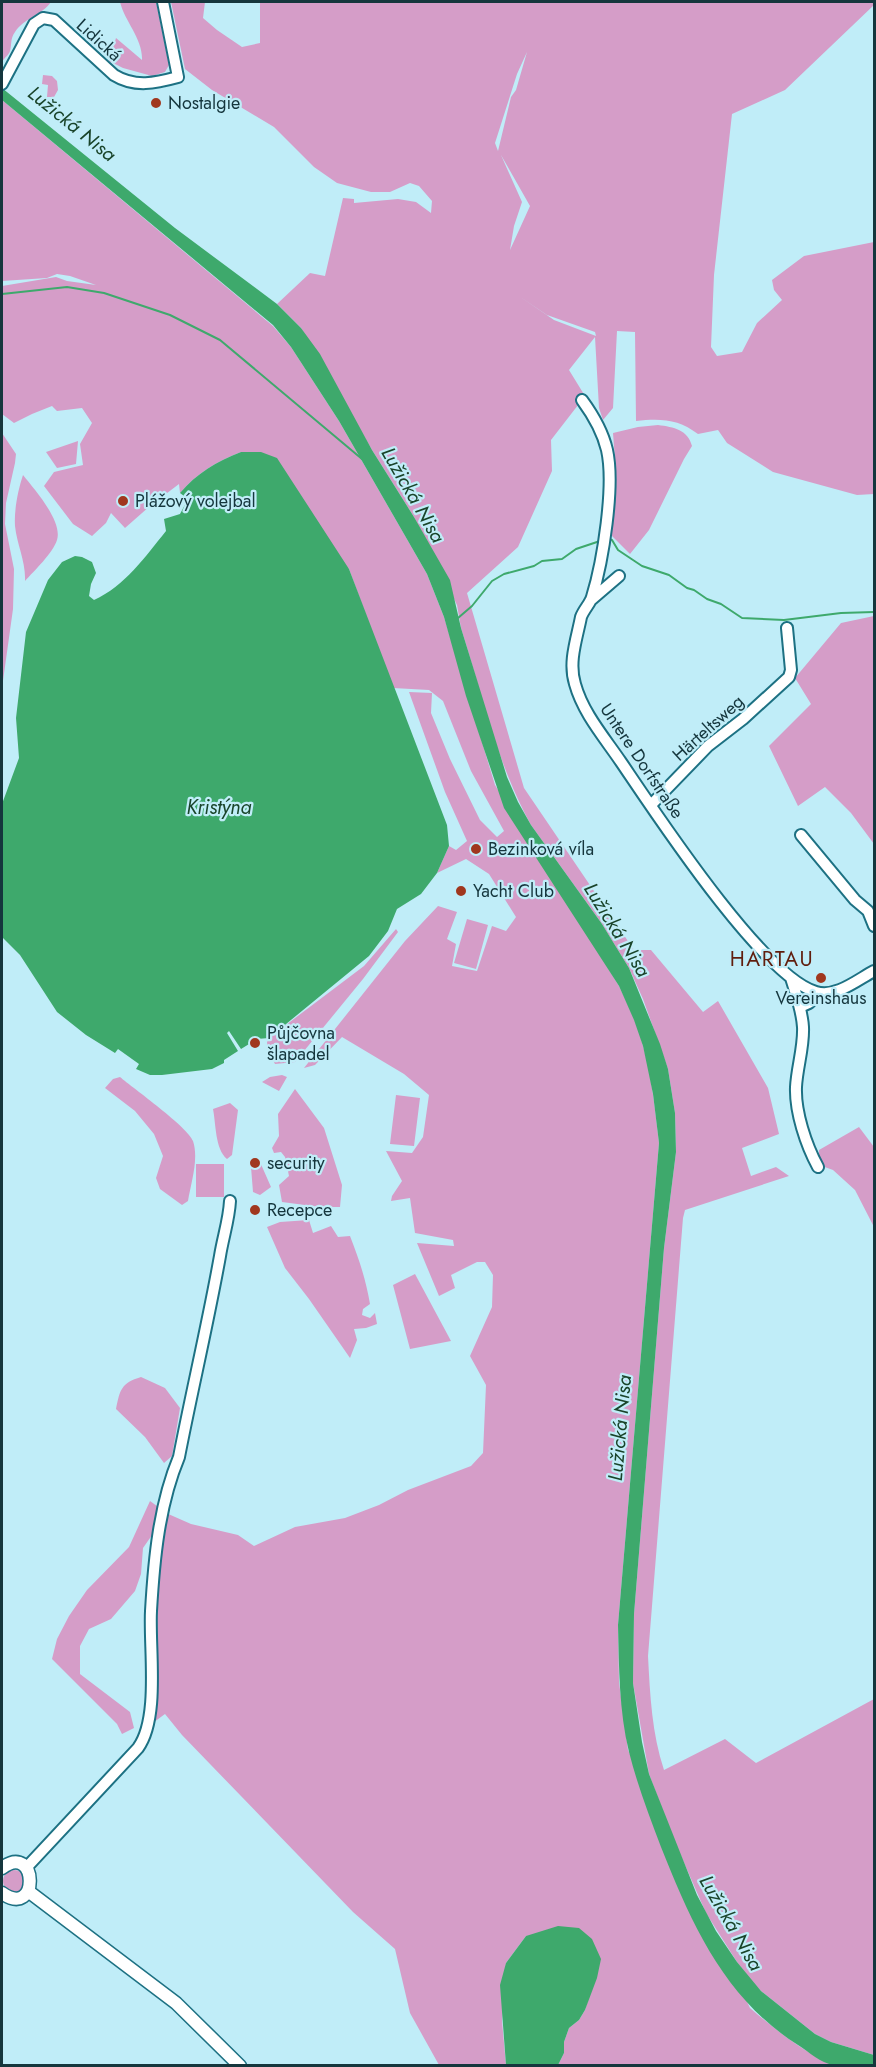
<svg xmlns="http://www.w3.org/2000/svg" width="876" height="2067" viewBox="0 0 876 2067" font-family="Jost,sans-serif">
  <style>
    .green { fill: #d59dc8; fill-rule: evenodd }
    .water { fill: #3ea96c }
    .lines { fill: none; stroke-linecap: round; stroke-linejoin: round }
    .stream { stroke: #3ea96c; stroke-width: 2 }
    .minor-casing { stroke: #1d7183; stroke-width: 14 }
    .major-casing { stroke: #1d7183; stroke-width: 15 }
    .minor { stroke: #fff; stroke-width: 10 }
    .major { stroke: #fff; stroke-width: 12 }
    .poi-dot { fill: #a0371e; stroke: #c0edf8; stroke-width: 2 }
    .labels { text-anchor: middle; dominant-baseline: central; stroke-width: 4.5; stroke-linejoin: round; paint-order: stroke }
    .street-label { font-size: 18px; fill: #15363d; stroke: #c0edf8 }
    .poi-label { font-size: 18px; fill: #15363d; stroke: #c0edf8; text-anchor: start }
    .water-label { font-size: 20px; font-style: italic; fill: #19442a; stroke: #c0edf8 }
    .quarter-label { font-size: 21px; letter-spacing: 1.5px; fill: #601d0d; stroke: #c0edf8 }
  </style>
  <rect width="100%" height="100%" fill="#c0edf8"/>
  <!-- green -->
  <path class="green" d="M 2,2 L 51,2 C 42,15 24,18 15,32 C 10,39 12,44 10,51 C 9,55 4,58 2,62 Z
    M 120,2 L 156,2 L 169,65 L 165,72 L 152,76 L 123,68 L 109,61 L 116,38 L 142,60 C 143,39 125,22 120,2 Z
    M 171,2 L 205,2 L 203,18 L 217,30 L 242,47 L 260,43 L 260,2 L 874,2 L 874,5 L 785,90 L 732,114 L 714,275 L 711,347 L 717,356 L 742,352 L 757,323 L 782,300 L 774,290 L 772,280 L 804,256 L 874,242 L 874,494 L 857,495 L 773,472 L 727,443 L 718,430 L 698,434 C 679,419 660,418 636,421 L 635,332 L 617,331 L 613,408 L 603,420 L 599,408 L 595,337 L 569,370 L 585,396 L 551,440 L 552,471 L 518,547 L 467,593 L 524,788 L 634,950 L 651,950 L 703,1012 L 718,1001 L 768,1088 L 779,1134 L 742,1148 L 751,1176 L 776,1167 L 789,1176 L 685,1210 L 683,1218 L 648,1656 C 650,1695 652,1734 664,1770 L 725,1739 L 756,1763 L 874,1699 L 874,2055 L 831,2042 L 815,2034 L 761,1991 L 750,1979 L 737,1962 L 706,1913 L 674,1840 L 649,1774 L 633,1683 L 634,1614 L 664,1248 L 676,1152 L 675,1113 L 668,1069 L 643,999 L 629,968 L 602,924 L 531,825 C 497,764 482,694 461,628 L 457,605 L 414,517 L 372,450 L 301,328 L 277,304 L 310,273 L 325,276 L 343,198 L 354,199 L 354,203 L 398,199 L 416,202 L 431,213 L 432,201 L 419,186 L 410,183 L 390,192 L 371,192 L 337,183 L 314,167 L 274,127 L 212,90 L 185,69 ZM 527,52 L 516,90 L 511,97 L 498,151 L 495,143 L 517,74 ZM 501,155 L 530,206 L 510,250 L 514,226 L 522,202 ZM 516,294 L 547,315 L 595,332 L 596,336 L 554,320 Z
    M 43,75 L 52,76 L 57,81 L 58,90 L 54,97 L 47,97 L 48,85 L 42,84 Z
    M 2,100 L 273,326 L 291,347 L 339,421 L 427,574 L 444,617 L 495,785 L 619,986 C 628,1005 638,1025 643,1046 C 652,1077 655,1110 659,1143 L 618,1625 L 619,1682 L 628,1750 L 750,2008 C 776,2030 802,2051 833,2065 L 558,2065 L 564,2053 L 564,2042 L 569,2028 L 579,2020 L 585,2010 L 589,1997 L 526,1936 L 506,1963 L 502,2021 L 506,2065 L 439,2065 L 410,2013 L 395,1949 L 353,1912 L 182,1735 L 165,1714 L 150,1725 L 157,1557 L 166,1513 L 191,1524 L 238,1535 L 254,1546 L 295,1527 L 345,1518 L 379,1505 L 408,1490 L 471,1466 L 483,1453 L 486,1385 L 470,1356 L 492,1307 L 493,1275 L 485,1262 L 477,1262 L 451,1275 L 455,1288 L 439,1296 L 417,1243 L 454,1246 L 453,1240 L 415,1233 L 410,1198 L 391,1201 L 392,1196 L 402,1181 L 386,1151 L 412,1153 L 423,1137 L 429,1095 L 404,1074 L 342,1037 L 315,1065 L 304,1068 L 405,941 L 438,906 L 457,912 L 447,939 L 456,944 L 452,966 L 477,971 L 492,926 L 506,931 L 516,917 L 489,874 L 466,859 L 437,873 L 449,846 L 456,850 L 467,841 L 445,792 L 409,692 L 432,693 L 431,713 L 450,759 L 480,820 L 497,837 L 504,831 L 471,771 L 443,701 L 429,690 L 393,688 L 349,569 L 241,452 C 216,462 197,473 180,493 L 179,484 L 150,506 L 125,528 L 111,513 L 106,523 L 92,536 L 73,524 L 44,486 L 54,472 L 83,465 L 80,444 L 92,423 L 82,408 L 57,411 L 52,406 L 32,414 L 14,423 L 2,414 L 2,286 L 56,277 L 67,281 L 96,285 L 70,276 L 57,274 L 47,278 L 2,281 Z
    M 658,425 C 674,427 688,430 692,446 L 684,459 L 649,530 L 630,554 L 610,534 L 616,473 L 613,433 L 638,427 Z
    M 2,433 L 16,454 L 15,463 L 6,503 L 5,524 L 14,569 L 13,609 L 2,688 Z
    M 78,441 L 76,464 L 57,468 L 46,452 Z
    M 23,475 C 34,489 63,521 57,540 C 53,553 34,571 25,581 C 26,562 17,545 15,526 C 14,510 18,490 23,475 Z
    M 874,616 L 874,844 L 851,813 L 825,787 L 798,806 L 769,746 L 811,704 L 795,678 L 841,623 Z
    M 467,919 L 488,925 L 476,969 L 454,963 Z
    M 396,929 L 398,932 L 363,979 L 295,1062 L 275,1064 L 268,1049 L 267,1042 L 274,1034 L 364,966 Z
    M 282,1075 L 287,1077 L 279,1091 L 262,1082 L 270,1077 Z
    M 120,1077 C 133,1088 189,1128 193,1141 C 199,1159 191,1183 188,1201 L 182,1205 L 160,1189 L 156,1178 L 163,1156 L 154,1134 L 135,1111 L 105,1088 L 113,1079 Z
    M 295,1089 L 324,1128 L 342,1185 L 340,1207 L 320,1207 L 282,1202 L 279,1185 L 289,1176 L 285,1157 L 281,1152 L 274,1153 L 272,1148 L 279,1136 L 278,1114 Z
    M 396,1095 L 420,1098 L 414,1146 L 390,1144 Z
    M 230,1103 L 238,1110 L 232,1155 L 227,1159 C 215,1149 216,1124 213,1109 Z
    M 859,1127 L 874,1147 L 874,1227 L 855,1190 L 833,1170 L 822,1166 L 819,1159 L 819,1150 Z
    M 260,1162 L 271,1187 L 260,1195 L 253,1192 L 251,1167 L 257,1165 Z
    M 196,1164 L 224,1164 L 224,1197 L 196,1197 Z
    M 309,1220 L 313,1233 L 331,1226 L 338,1237 L 350,1236 C 359,1259 366,1280 370,1304 L 363,1309 L 362,1315 L 370,1318 L 375,1313 L 377,1324 L 366,1328 L 354,1329 L 357,1340 L 350,1358 L 309,1299 L 285,1268 L 267,1227 L 280,1222 Z
    M 415,1274 L 451,1341 L 410,1349 L 393,1285 Z
    M 141,1377 L 165,1388 L 180,1408 L 172,1456 L 164,1463 L 145,1437 L 116,1409 C 120,1390 121,1383 141,1377 Z
    M 150,1501 L 161,1509 L 157,1528 L 143,1548 L 141,1574 L 135,1591 L 111,1619 L 89,1629 L 80,1646 L 80,1674 L 130,1712 L 134,1728 L 122,1734 L 117,1724 L 52,1659 L 57,1639 L 69,1616 L 87,1590 L 129,1547 Z
    M3 1881a11 11 0 1 1 22 0a11 11 0 1 1-22 0Z"/>
  <!-- water -->
  <path class="water" d="M 2,88 L 175,228 L 277,304 L 301,328 L 320,354 L 372,450 L 414,517 L 450,580 L 461,628 L 507,777 L 518,802 L 531,825 L 602,924 L 629,968 L 660,1044 L 668,1069 L 675,1113 L 676,1152 L 664,1248 L 634,1614 L 633,1683 L 642,1742 L 649,1774 L 697,1895 L 716,1931 L 737,1962 L 761,1991 L 815,2034 L 831,2042 L 874,2055 L 874,2065 C 862,2065 846,2067 833,2065 C 821,2063 809,2052 798,2045 C 725,1999 692,1925 661,1847 C 649,1815 637,1784 629,1752 C 619,1711 619,1667 618,1625 L 659,1143 L 653,1094 L 643,1046 L 634,1020 L 619,986 L 504,808 L 466,696 L 444,617 L 427,574 L 339,421 L 291,347 L 273,325 L 2,100 Z
    M 241,452 L 261,452 L 277,458 L 349,569 L 447,825 L 449,846 L 437,873 L 421,894 L 397,909 L 388,931 L 369,956 L 269,1038 L 257,1039 L 241,1049 L 229,1031 L 227,1033 L 238,1051 L 224,1060 L 224,1063 L 212,1069 L 162,1075 L 150,1075 L 136,1069 L 139,1064 L 118,1049 L 115,1053 L 86,1035 L 57,1012 L 20,955 L 2,937 L 2,804 L 19,758 L 16,718 L 26,632 L 48,580 L 62,562 L 75,556 L 82,557 L 92,562 L 96,573 L 91,584 L 89,596 L 94,600 C 125,586 145,557 166,531 L 164,519 L 180,514 L 188,499 L 180,493 C 197,473 216,462 241,452 Z
    M 558,1926 L 579,1928 L 592,1939 L 601,1959 L 597,1978 L 585,2010 L 579,2020 L 569,2028 L 564,2042 L 564,2053 L 558,2065 L 506,2065 L 500,1985 L 506,1963 L 526,1936 Z"/>
  <g class="lines">
    <!-- stream -->
    <path class="stream" d="M 2,294 L 67,287 L 104,293 L 170,315 L 220,340 L 362,459
      M 609,539 L 612,540 L 618,550 L 642,566 L 669,575 L 687,588 L 694,590 L 707,599 L 721,604 L 742,618 L 784,620 L 841,613 L 874,612
      M 458,618 L 472,606 L 492,581 L 504,574 L 534,566 L 542,561 L 562,559 L 576,549 L 600,541"/>
    <!-- minor casing -->
    <g class="minor-casing">
      <path id="minor" d="M 2,84 L 34,24 L 43,18 L 54,20 L 114,75 C 135,88 156,83 178,77 L 163,2
        M 582,400 C 593,415 603,433 607,450 C 615,486 603,561 592,597 C 590,604 584,609 581,617 C 577,638 568,662 575,684 C 583,713 604,737 621,762 C 655,812 763,977 816,992 C 836,998 857,980 874,971
        M 591,600 L 619,576
        M 651,805 L 708,746 L 743,719 L 789,677 L 791,670 L 787,628
        M 801,835 L 855,900 L 868,911 L 874,926
        M 791,978 C 796,994 802,1010 803,1027 C 804,1047 797,1067 796,1087 C 795,1112 806,1145 818,1167
        M 800,1007 L 809,1003 L 819,993
        M 26,1868 L 138,1748 C 160,1718 149,1648 151,1611 C 154,1559 159,1505 179,1457 C 192,1390 208,1323 220,1256 C 223,1237 229,1220 230,1201"/>
    </g>
    <!-- major casing -->
    <g class="major-casing">
      <path id="major" d="M 2,1868 C 38,1841 40,1920 2,1893
        M 28,1891 L 176,2003 L 240,2066"/>
    </g>
    <!-- minor -->
    <use href="#minor" class="minor"/>
    <!-- major -->
    <use href="#major" class="major"/>
  </g>
  <!-- markers -->
  <g class="poi-dot">
    <circle cx="156" cy="103" r="6"/>
    <circle cx="123" cy="501" r="6"/>
    <circle cx="476" cy="849" r="6"/>
    <circle cx="461" cy="891" r="6"/>
    <circle cx="821" cy="978" r="6"/>
    <circle cx="255" cy="1043" r="6"/>
    <circle cx="255" cy="1163" r="6"/>
    <circle cx="255" cy="1210" r="6"/>
  </g>
  <g class="labels">
    <!-- street labels -->
    <g class="street-label">
      <text transform="translate(99 40) rotate(42)">Lidická</text>
      <text transform="translate(708 728) rotate(-42)">Härteltsweg</text>
      <text transform="translate(642 761) rotate(56)">Untere Dorfstraße</text>
    </g>
    <!-- poi labels -->
    <g class="poi-label">
      <text x="168" y="103">Nostalgie</text>
      <text x="135" y="501">Plážový volejbal</text>
      <text x="488" y="849">Bezinková víla</text>
      <text x="473" y="891">Yacht Club</text>
      <text x="821" y="998" text-anchor="middle">Vereinshaus</text>
      <text x="267" y="1033">Půjčovna<tspan x="267" dy="21">šlapadel</tspan></text>
      <text x="267" y="1163">security</text>
      <text x="267" y="1210">Recepce</text>
    </g>
    <!-- water labels -->
    <g class="water-label">
      <text transform="translate(72 124) rotate(39)">Lužická Nisa</text>
      <text transform="translate(413 495) rotate(60)">Lužická Nisa</text>
      <text x="219" y="807">Kristýna</text>
      <text transform="translate(617 930) rotate(58)">Lužická Nisa</text>
      <text transform="translate(620 1428) rotate(-85)">Lužická Nisa</text>
      <text transform="translate(731 1923) rotate(60)">Lužická Nisa</text>
    </g>
    <!-- quarter labels -->
    <g class="quarter-label">
      <text x="772" y="959">HARTAU</text>
    </g>
  </g>
  <!-- border -->
  <rect width="876" height="2067" fill="none" stroke="#15363d" stroke-width="6"/>
</svg>
